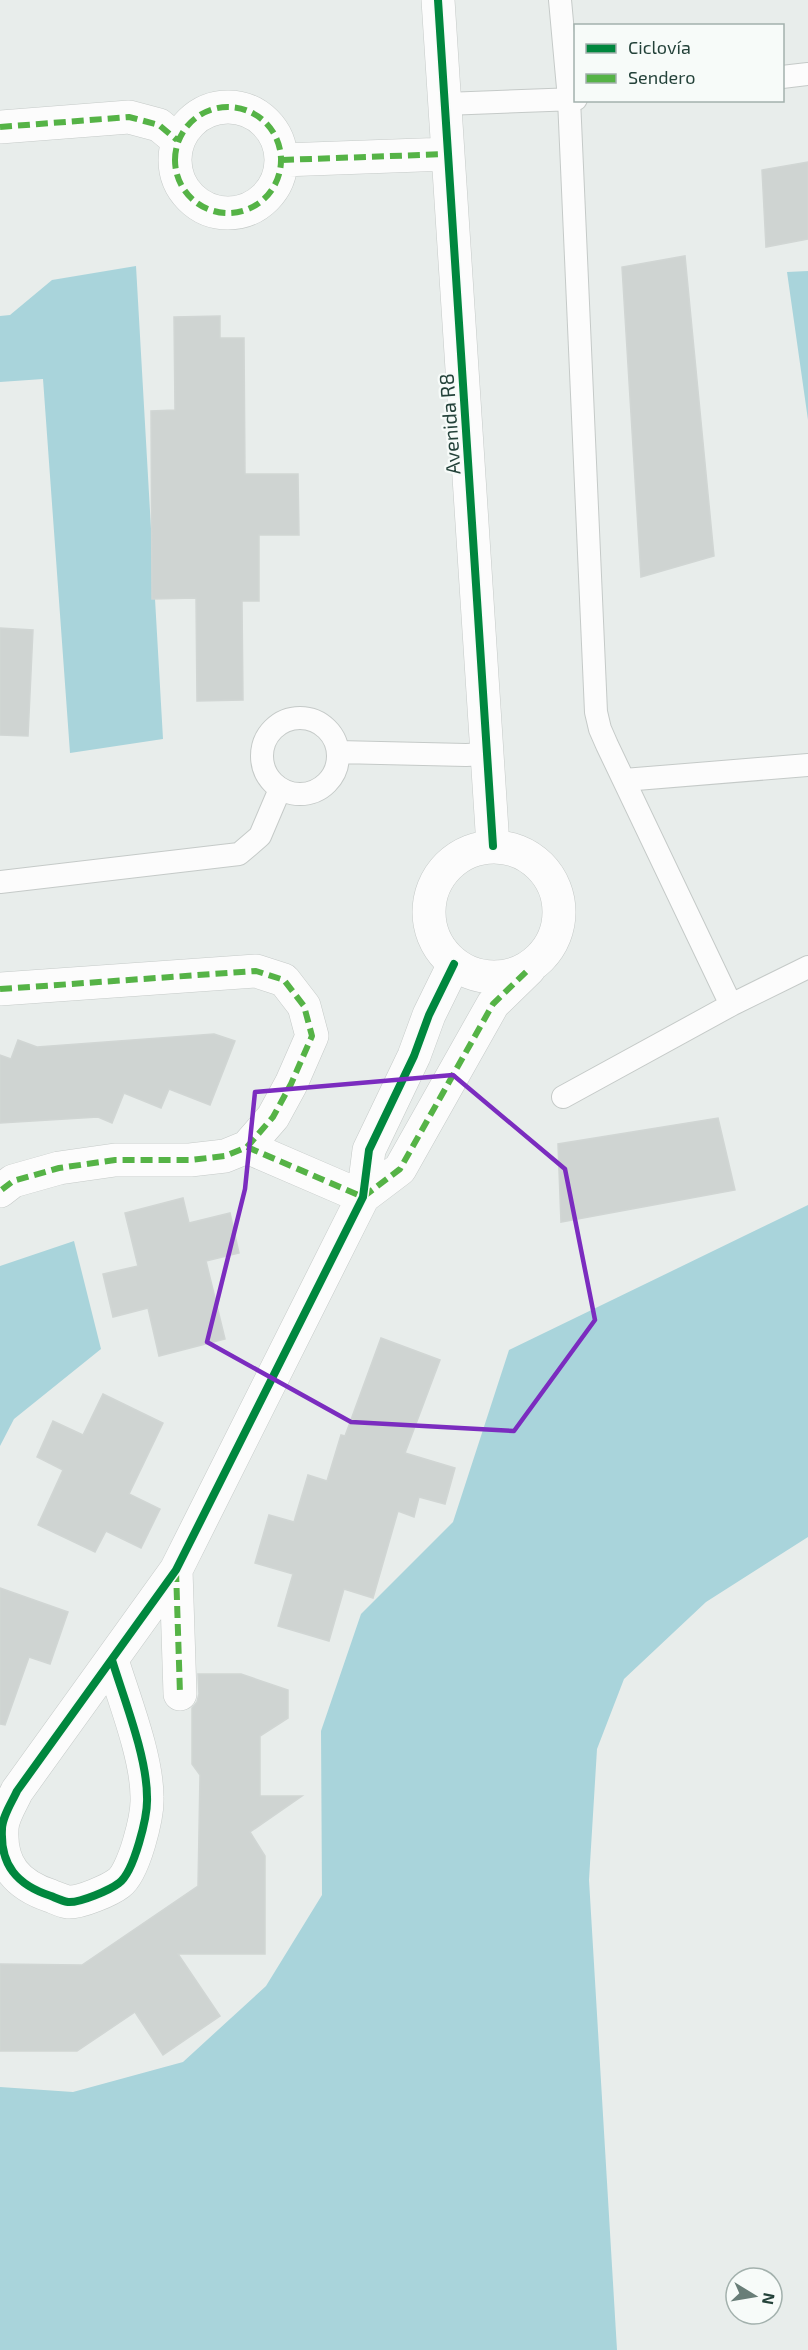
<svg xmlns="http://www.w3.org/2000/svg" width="808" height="2350" viewBox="0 0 808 2350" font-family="'Exo 2',sans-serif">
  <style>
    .water { fill: #a9d4db }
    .building { fill: #cfd4d2; stroke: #d1d6d4; stroke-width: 1.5 }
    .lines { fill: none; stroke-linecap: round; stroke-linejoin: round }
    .service-casing { stroke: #c5cac8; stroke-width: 24 }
    .minor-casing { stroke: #c5cac8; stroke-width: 34 }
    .service { stroke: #fcfcfc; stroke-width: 22 }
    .minor { stroke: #fcfcfc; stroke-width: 33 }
    .quiet { stroke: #55b346; stroke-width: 6; stroke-dasharray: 12 6; stroke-linecap: butt }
    .cycleway-casing { stroke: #f7fbf9; stroke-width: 11 }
    .cycleway { stroke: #00873e; stroke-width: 8 }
    .marked { fill: none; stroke: #7b2cbf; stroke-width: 4.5; stroke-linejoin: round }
    .labels { text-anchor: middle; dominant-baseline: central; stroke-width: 4.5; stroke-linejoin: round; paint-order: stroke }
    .street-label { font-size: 20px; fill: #24423a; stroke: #f7fbf9 }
  </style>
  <rect width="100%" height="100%" fill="#e8edeb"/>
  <!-- water -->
  <path class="water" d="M 136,266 L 163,739 L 70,753 L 43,379 L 0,382 L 0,316 L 10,315 L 52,280 Z
    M 808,271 L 808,420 L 787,272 Z
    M 808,1205 L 808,1537 L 706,1602 L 624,1679 L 597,1749 L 589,1880 L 617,2350 L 0,2350 L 0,2087 L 73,2092 L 183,2062 L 266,1986 L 322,1895 L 321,1731 L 361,1614 L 453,1522 L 509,1350 Z
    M 74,1241 L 101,1349 L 14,1419 L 0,1446 L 0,1266 Z"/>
  <!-- building -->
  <path class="building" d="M 808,162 L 808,239 L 766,247 L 762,170 Z
    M 685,256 L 714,556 L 641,577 L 622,267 Z
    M 220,316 L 220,338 L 244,338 L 245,474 L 298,474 L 299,535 L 259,535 L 259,601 L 242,601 L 243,700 L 197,701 L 196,598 L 152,599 L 151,411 L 175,410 L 174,317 Z
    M 0,628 L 33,630 L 28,736 L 0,735 Z
    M 214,1034 L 235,1041 L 210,1105 L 169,1089 L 161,1108 L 124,1093 L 112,1123 L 98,1117 L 0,1123 L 0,1055 L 11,1059 L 18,1040 L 37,1047 Z
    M 718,1118 L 735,1190 L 561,1222 L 558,1144 Z
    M 183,1198 L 189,1223 L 230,1213 L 239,1253 L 206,1261 L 225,1339 L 159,1356 L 148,1308 L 113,1317 L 103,1274 L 138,1266 L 125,1213 Z
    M 381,1338 L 440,1360 L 405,1453 L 455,1468 L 445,1504 L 419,1497 L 414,1517 L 398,1511 L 373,1598 L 344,1589 L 329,1641 L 278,1626 L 293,1574 L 255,1563 L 269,1515 L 294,1522 L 308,1475 L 327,1481 L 341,1435 L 345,1436 Z
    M 103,1394 L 163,1423 L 129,1494 L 160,1509 L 141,1548 L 106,1531 L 95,1552 L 38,1525 L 63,1470 L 37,1457 L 53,1421 L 83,1435 Z
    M 0,1588 L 68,1612 L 50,1664 L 29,1657 L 5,1725 L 0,1724 Z
    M 198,1674 L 241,1674 L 288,1690 L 288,1718 L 260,1736 L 260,1796 L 302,1796 L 250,1832 L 265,1856 L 265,1954 L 178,1954 L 220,2016 L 163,2055 L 135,2012 L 77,2051 L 0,2051 L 0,1964 L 82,1965 L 198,1886 L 200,1775 L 192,1764 L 192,1708 L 197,1702 L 199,1694 Z"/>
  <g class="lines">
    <!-- service casing -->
    <g class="service-casing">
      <path id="service" d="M 560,0 L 569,99 L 596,712 L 600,729 L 607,745 L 731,1005
        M 782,77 L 808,74
        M 445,104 L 576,99
        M262 756a38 38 0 1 1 76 0a38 38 0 1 1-76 0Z
        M 338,752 L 466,755 L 487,754
        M 624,780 L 808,765
        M 0,882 L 239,854 L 260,836 L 280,789
        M 563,1097 L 731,1005 L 808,967"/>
    </g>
    <!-- minor casing -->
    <g class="minor-casing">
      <path id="minor" d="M 438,0 L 493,846
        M175 160a53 53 0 1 1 106 0a53 53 0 1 1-106 0Z
        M 0,127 L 129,117 L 159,125 L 177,140
        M 282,160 L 448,154
        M429 912a65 65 0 1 1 130 0a65 65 0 1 1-130 0Z
        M 0,989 L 256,971 L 284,980 L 304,1006 L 312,1036 L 291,1084 L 273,1117 L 247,1147 L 225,1156 L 190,1160 L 115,1160 L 59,1168 L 13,1181 L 0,1191
        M 247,1147 L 363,1197
        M 363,1197 L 400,1169 L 493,1004 L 529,969
        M 176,1570 L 180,1694
        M 112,1660 C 124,1699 147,1757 147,1797 C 148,1816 134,1872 119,1883 C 110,1890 80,1903 68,1902 C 62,1901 56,1898 51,1896 C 17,1885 0,1865 2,1829 C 2,1817 12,1802 17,1791 L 176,1570 L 363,1197 L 369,1150 L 414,1056 L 429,1015 L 454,964"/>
    </g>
    <!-- service -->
    <use href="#service" class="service"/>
    <!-- minor -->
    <use href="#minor" class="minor"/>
    <!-- quiet -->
    <path class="quiet" d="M175 160a53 53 0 1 1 106 0a53 53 0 1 1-106 0Z
      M 0,127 L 129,117 L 159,125 L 177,140
      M 282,160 L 448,154
      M 0,989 L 256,971 L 284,980 L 304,1006 L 312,1036 L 291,1084 L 273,1117 L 247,1147 L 225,1156 L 190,1160 L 115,1160 L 59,1168 L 13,1181 L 0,1191
      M 247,1147 L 363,1197
      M 363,1197 L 400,1169 L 493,1004 L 530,968
      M 176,1570 L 180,1694"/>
    <!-- cycleway casing -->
    <g class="cycleway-casing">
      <path id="cycleway" d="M 438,0 L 493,846
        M 112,1660 C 124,1699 147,1757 147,1797 C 148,1816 134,1872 119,1883 C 110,1890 80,1903 68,1902 C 62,1901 56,1898 51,1896 C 17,1885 0,1865 2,1829 C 2,1817 12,1802 17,1791 L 176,1570 L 363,1197 L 369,1150 L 414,1056 L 429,1015 L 454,964"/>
    </g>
    <!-- cycleway -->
    <use href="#cycleway" class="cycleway"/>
  </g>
  <!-- marked area -->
  <path class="marked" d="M 453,1075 L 565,1169 L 595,1320 L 514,1431 L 351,1422 L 207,1342 L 245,1189 L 255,1092 Z"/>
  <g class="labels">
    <!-- street labels -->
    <g class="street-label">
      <text transform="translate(449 424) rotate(-94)">Avenida R8</text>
    </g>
  </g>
  <!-- legend -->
  <rect x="574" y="24" width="210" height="78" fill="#f7fbf9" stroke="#a3b1ad" stroke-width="1.5"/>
  <rect x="586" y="44" width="30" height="9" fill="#00873e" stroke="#a3b1ad" stroke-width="1.5"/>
  <text x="628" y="54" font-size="18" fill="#24423a">Ciclovía</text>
  <rect x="586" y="74" width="30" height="9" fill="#55b346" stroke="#a3b1ad" stroke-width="1.5"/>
  <text x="628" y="84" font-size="18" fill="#24423a">Sendero</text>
  <!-- north arrow -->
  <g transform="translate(754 2296) rotate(101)"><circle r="28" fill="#f7fbf9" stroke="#a3b1ad" stroke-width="1.5"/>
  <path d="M0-4.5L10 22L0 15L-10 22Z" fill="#697e78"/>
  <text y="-9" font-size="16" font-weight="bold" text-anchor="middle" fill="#24423a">N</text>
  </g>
</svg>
